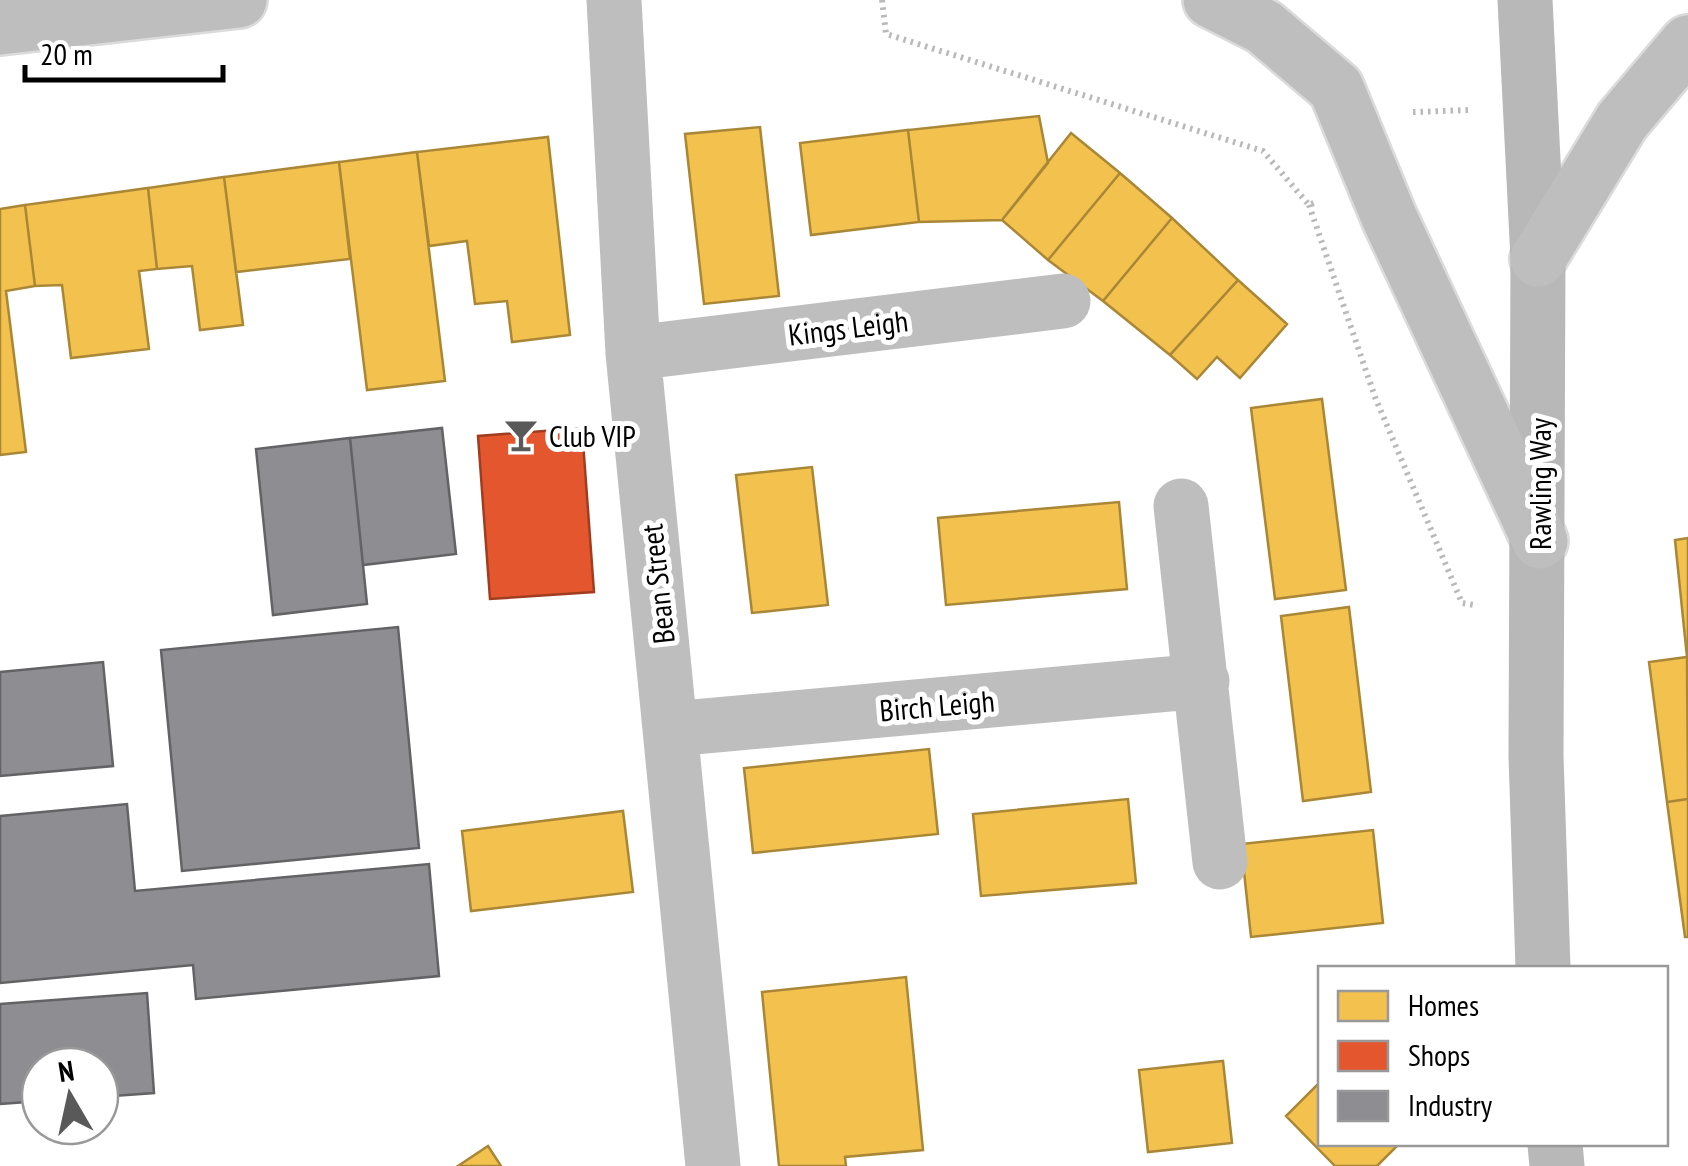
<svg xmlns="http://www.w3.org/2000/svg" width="1688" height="1166" viewBox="0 0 1688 1166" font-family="'PT Sans Narrow',sans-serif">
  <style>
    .homes { fill: #f2c14e; stroke: #a98737; stroke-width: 2.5 }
    .shops { fill: #e4572e; stroke: #a03d20; stroke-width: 2.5 }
    .industry { fill: #8d8d92; stroke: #636366; stroke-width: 2.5 }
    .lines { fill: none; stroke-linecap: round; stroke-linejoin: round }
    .primary-casing { stroke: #dbdbdb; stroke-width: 60 }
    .path { stroke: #b9b9b9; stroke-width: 6; stroke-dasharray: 2.5 5; stroke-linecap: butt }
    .street { stroke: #bebebe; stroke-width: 55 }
    .secondary { stroke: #b8b8b8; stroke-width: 55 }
    .primary { stroke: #bebebe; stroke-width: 55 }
    .labels { text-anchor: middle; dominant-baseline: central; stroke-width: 10; stroke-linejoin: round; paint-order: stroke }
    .street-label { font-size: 30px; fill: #000; stroke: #fff }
    .poi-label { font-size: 30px; fill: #000; stroke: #fff; text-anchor: start }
  </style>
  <rect width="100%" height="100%" fill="#fff"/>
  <!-- homes -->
  <path class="homes" d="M 1039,116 L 1048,163 L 1002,220 L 919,222 L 908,130 Z
    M 760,127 L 779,296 L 704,304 L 685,134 Z
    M 908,130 L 919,222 L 811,235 L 800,143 Z
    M 1071,133 L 1120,173 L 1048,260 L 1002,220 Z
    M 548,137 L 570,335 L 512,342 L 507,301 L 475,304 L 467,241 L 429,246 L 417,152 Z
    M 417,152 L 445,381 L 367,390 L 339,162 Z
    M 339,162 L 350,259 L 236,272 L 224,177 Z
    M 1120,173 L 1172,218 L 1103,301 L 1048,260 Z
    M 224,177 L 243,325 L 200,330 L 192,266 L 157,269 L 148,188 Z
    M 148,188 L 157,269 L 139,271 L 149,349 L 71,358 L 62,285 L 35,286 L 25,205 Z
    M 25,205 L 35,286 L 6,291 L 26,452 L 0,455 L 0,209 Z
    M 1172,218 L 1238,280 L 1170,355 L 1103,301 Z
    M 1238,280 L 1287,324 L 1240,378 L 1217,357 L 1197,379 L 1170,355 Z
    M 1322,399 L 1346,590 L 1275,599 L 1251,408 Z
    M 812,467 L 828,605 L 752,613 L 736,475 Z
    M 1119,502 L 1127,589 L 946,605 L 938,518 Z
    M 1688,538 L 1688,657 L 1687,657 L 1675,540 Z
    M 1349,607 L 1371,792 L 1303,801 L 1281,616 Z
    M 1687,657 L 1688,799 L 1667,802 L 1649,662 Z
    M 929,749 L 938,834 L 753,853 L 744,768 Z
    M 1128,799 L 1136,883 L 981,896 L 973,814 Z
    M 1688,799 L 1688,937 L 1685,937 L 1667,802 Z
    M 623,811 L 633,892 L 471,911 L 462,831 Z
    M 1373,830 L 1383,923 L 1251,937 L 1241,844 Z
    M 906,977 L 923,1150 L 845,1157 L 846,1166 L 779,1166 L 762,992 Z
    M 1223,1061 L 1232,1143 L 1148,1152 L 1139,1070 Z
    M 1320,1082 L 1320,1144 L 1399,1144 L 1377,1166 L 1335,1166 L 1286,1116 Z
    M 488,1146 L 501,1166 L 458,1166 Z"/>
  <!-- shops -->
  <path class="shops" d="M 582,428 L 594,592 L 490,599 L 478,436 Z"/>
  <!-- industry -->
  <path class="industry" d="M 442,428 L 456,554 L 363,565 L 350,438 Z
    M 350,438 L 367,604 L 273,615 L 256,449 Z
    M 398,627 L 419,848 L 182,871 L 161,650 Z
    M 103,662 L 113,766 L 0,776 L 0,672 Z
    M 127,804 L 135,891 L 429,864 L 439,976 L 196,999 L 193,965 L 0,983 L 0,816 Z
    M 147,993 L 154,1093 L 100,1097 L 100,1066 L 40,1066 L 40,1101 L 0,1104 L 0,1004 Z"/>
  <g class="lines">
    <!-- primary casing -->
    <g class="primary-casing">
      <path id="primary" d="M 1211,0 L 1264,27 L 1336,88 L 1389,217 L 1540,541
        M 0,27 L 239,0
        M 1538,259 L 1622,121 L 1688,43"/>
    </g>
    <!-- path -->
    <path class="path" d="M 882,0 L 886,34 L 1263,151 L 1309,205 L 1316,202
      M 1413,112 L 1470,110
      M 1309,205 L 1375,397 L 1462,603 L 1474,605"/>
    <!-- street -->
    <path class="street" d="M 614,0 L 633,353 L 713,1166
      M 633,353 L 1063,301
      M 1181,506 L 1220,862
      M 672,729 L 1202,681"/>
    <!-- secondary -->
    <path class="secondary" d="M 1525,0 L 1538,259 L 1536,756 L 1543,968
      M 1555,1144 L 1557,1166"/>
    <!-- primary -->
    <use href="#primary" class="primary"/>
  </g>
  <!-- icons -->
  <defs>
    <g id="bar-bare" transform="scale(2.7)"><path d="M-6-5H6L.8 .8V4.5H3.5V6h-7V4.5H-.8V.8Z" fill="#595959" stroke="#fff" stroke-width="2.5" paint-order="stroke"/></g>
  </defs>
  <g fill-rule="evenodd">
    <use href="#bar-bare" x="521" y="435"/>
  </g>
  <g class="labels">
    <!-- street labels -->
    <g class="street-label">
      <text transform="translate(848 327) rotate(-7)">Kings Leigh</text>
      <text transform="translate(1539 484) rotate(-90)">Rawling Way</text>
      <text transform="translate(657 584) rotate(-96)">Bean Street</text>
      <text transform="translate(937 705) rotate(-5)">Birch Leigh</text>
    </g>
    <!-- poi labels -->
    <g class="poi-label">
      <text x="549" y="435">Club VIP</text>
    </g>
  </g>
  <!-- legend -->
  <rect x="1318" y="966" width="350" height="180" fill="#ffffff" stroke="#999999" stroke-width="2.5"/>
  <rect x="1338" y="991" width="50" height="30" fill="#f2c14e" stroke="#999999" stroke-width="2.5"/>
  <text x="1408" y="1016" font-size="30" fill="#000000">Homes</text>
  <rect x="1338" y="1041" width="50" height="30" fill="#e4572e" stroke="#999999" stroke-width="2.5"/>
  <text x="1408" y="1066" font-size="30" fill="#000000">Shops</text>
  <rect x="1338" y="1091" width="50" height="30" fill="#8d8d92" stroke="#999999" stroke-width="2.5"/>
  <text x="1408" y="1116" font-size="30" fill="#000000">Industry</text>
  <!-- north arrow -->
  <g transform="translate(70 1096) rotate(351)"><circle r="48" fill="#ffffff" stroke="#999999" stroke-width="2.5"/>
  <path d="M0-8L18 38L0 25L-18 38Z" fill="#595959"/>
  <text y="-15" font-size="28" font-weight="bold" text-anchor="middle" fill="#000000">N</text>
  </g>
  <!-- scale -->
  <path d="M25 65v15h198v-15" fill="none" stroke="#000000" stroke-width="5"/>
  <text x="40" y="65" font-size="30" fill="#000000" stroke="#ffffff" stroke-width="8" paint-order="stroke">20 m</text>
</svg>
